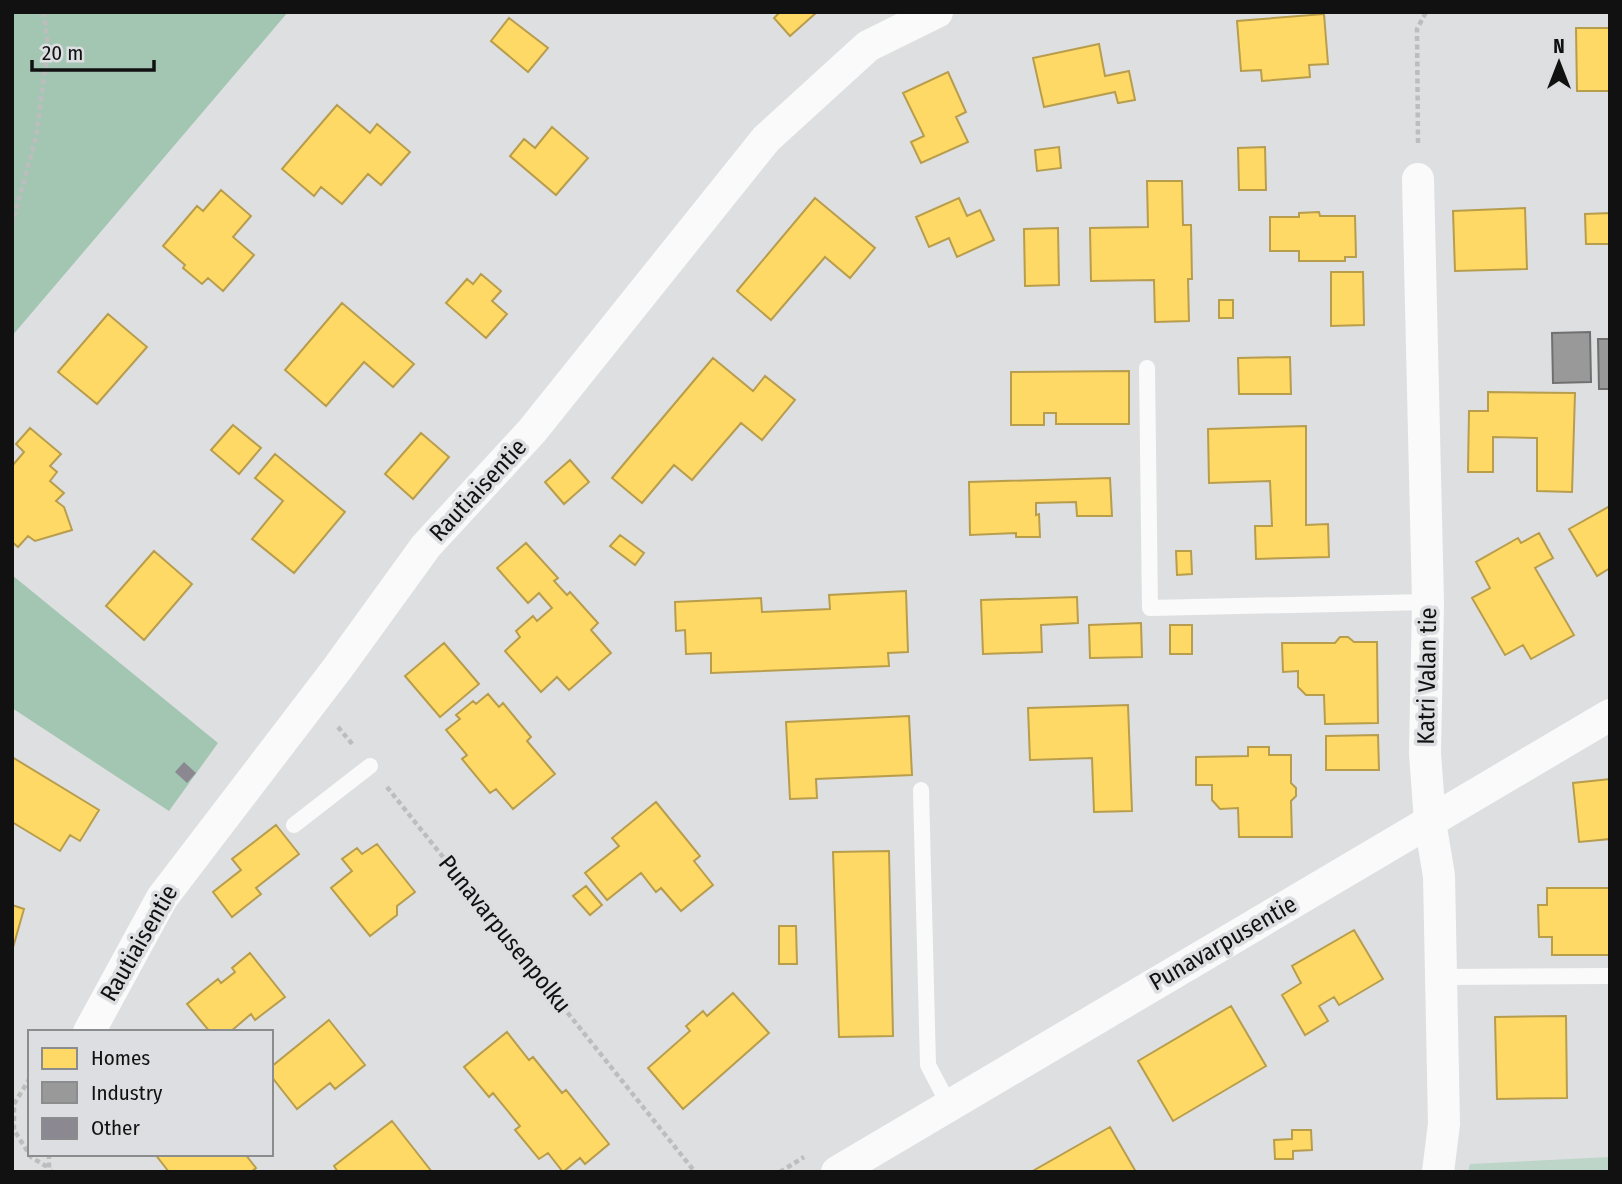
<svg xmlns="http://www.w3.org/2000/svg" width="1622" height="1184" viewBox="0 0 1622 1184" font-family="'Fira Sans Condensed',sans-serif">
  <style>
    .green { fill: #bcd5c8 }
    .forest { fill: #a3c6b3 }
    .homes { fill: #ffd966; stroke: #b89d4d; stroke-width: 2 }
    .industry { fill: #999; stroke: #707070; stroke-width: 2 }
    .building { fill: #8b8891 }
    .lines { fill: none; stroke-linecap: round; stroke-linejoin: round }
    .path { stroke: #bcbdbd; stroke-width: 4.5; stroke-dasharray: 5 3.5; stroke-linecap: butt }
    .lane { stroke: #fafafa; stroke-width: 16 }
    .street { stroke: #fafafa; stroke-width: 32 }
    .labels { text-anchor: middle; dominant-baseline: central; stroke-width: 7; stroke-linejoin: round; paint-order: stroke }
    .street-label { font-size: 24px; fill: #111112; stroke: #dddee1 }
  </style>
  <rect width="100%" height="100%" fill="#dedfe0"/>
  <!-- green -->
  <path class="green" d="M 1610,1157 L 1610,1172 L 1468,1172 L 1470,1164 Z"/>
  <!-- forest -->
  <path class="forest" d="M 12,12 L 288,12 L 12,336 Z
    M 12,575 L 218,743 L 169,811 L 12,708 Z"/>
  <!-- homes -->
  <path class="homes" d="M 780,12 L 817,12 L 790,36 L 774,18 Z
    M 1324,14 L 1328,64 L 1309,65 L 1310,77 L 1262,81 L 1261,70 L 1241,71 L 1237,21 Z
    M 509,18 L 548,48 L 528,72 L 491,41 Z
    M 1576,28 L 1610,28 L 1610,91 L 1577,91 Z
    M 1099,44 L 1105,76 L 1129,71 L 1135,100 L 1118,103 L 1115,92 L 1044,107 L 1033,58 Z
    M 948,72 L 966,112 L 956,117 L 968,142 L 921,163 L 911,142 L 924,136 L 903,93 Z
    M 337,105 L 370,133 L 377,124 L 410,152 L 381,185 L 368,174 L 342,204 L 321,187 L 314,196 L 282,169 Z
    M 552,127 L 588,158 L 556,195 L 510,156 L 524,139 L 535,148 Z
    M 1059,147 L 1061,168 L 1037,171 L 1035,150 Z
    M 1265,147 L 1266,190 L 1239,190 L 1238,148 Z
    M 1147,181 L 1182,181 L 1183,225 L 1191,225 L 1192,279 L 1188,279 L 1189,321 L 1155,322 L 1154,280 L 1091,281 L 1090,228 L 1148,227 Z
    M 221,190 L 251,216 L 233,237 L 254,255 L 223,291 L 208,278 L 202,284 L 183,268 L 185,265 L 163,246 L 197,206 L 203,211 Z
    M 815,198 L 875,248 L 850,278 L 825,257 L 771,320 L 737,291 Z
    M 959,198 L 967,216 L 980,210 L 994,240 L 957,257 L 949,238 L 929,247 L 916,217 Z
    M 1525,208 L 1527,269 L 1455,271 L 1453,211 Z
    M 1319,212 L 1320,216 L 1355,216 L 1356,257 L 1345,257 L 1345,261 L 1299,261 L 1299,251 L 1270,251 L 1270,217 L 1299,217 L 1299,213 Z
    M 1610,213 L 1610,244 L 1586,244 L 1585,214 Z
    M 1058,228 L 1059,285 L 1025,286 L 1024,229 Z
    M 1331,272 L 1363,272 L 1364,325 L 1331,326 Z
    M 481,274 L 501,291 L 492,301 L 507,314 L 486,338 L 446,303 L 467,279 L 473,284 Z
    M 1219,300 L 1233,300 L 1233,318 L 1219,318 Z
    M 342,303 L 414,364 L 393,387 L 364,362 L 326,406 L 285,370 Z
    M 108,314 L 147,347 L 97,404 L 58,372 Z
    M 1290,357 L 1291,394 L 1239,394 L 1238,358 Z
    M 713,358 L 753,391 L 765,376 L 795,400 L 762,440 L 741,423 L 692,480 L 674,465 L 642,503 L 612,478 Z
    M 1129,371 L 1129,424 L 1056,424 L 1056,413 L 1044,413 L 1044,425 L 1011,425 L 1011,372 Z
    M 1488,392 L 1575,393 L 1572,492 L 1537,491 L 1537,438 L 1493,437 L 1493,472 L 1468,472 L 1469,411 L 1488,411 Z
    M 233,425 L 261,448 L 239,474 L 211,450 Z
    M 1306,426 L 1306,525 L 1328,524 L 1329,557 L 1256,559 L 1255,526 L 1272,526 L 1270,481 L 1209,483 L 1208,429 Z
    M 30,428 L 61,454 L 50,466 L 57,472 L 50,481 L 64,493 L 56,501 L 64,507 L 72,530 L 35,541 L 28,536 L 18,547 L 12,542 L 12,466 L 24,452 L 16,444 Z
    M 421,433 L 449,457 L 413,499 L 385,474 Z
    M 275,454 L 345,512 L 294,573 L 252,539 L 283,501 L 255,478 Z
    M 570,460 L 589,482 L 564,504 L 545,482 Z
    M 1110,478 L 1112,516 L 1077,516 L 1076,502 L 1036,503 L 1036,515 L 1039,514 L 1040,537 L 1016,537 L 1016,533 L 970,535 L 969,482 Z
    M 1610,506 L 1610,568 L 1597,576 L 1569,529 Z
    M 1539,533 L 1553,558 L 1535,568 L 1574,635 L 1531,659 L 1523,645 L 1505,655 L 1472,598 L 1490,588 L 1476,562 L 1518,538 L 1521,543 Z
    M 620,535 L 644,553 L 635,565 L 610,546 Z
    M 526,543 L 558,578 L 554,581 L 567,595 L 570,592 L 598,623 L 591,630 L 611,653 L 569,690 L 557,677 L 541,692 L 505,651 L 520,637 L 516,631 L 533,616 L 537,621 L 552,608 L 539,593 L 528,603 L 497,568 Z
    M 154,551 L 192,584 L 144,640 L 106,606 Z
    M 1176,551 L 1191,551 L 1192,574 L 1177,575 Z
    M 906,591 L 908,652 L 888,653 L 889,666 L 711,673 L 711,653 L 686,654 L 685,630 L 676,631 L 675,602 L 761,598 L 762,612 L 830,609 L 829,595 Z
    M 1077,597 L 1078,623 L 1041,625 L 1042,652 L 983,654 L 981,600 Z
    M 1141,623 L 1142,657 L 1090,658 L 1089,625 Z
    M 1170,625 L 1192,625 L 1192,654 L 1170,654 Z
    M 1340,637 L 1348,637 L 1354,642 L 1377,642 L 1378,723 L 1325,724 L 1324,695 L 1306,695 L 1298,687 L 1298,671 L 1283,672 L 1282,643 L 1335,643 Z
    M 444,643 L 479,684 L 440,717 L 405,676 Z
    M 488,694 L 499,707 L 503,703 L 531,737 L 527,741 L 555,774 L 513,809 L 496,789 L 490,793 L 462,759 L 467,755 L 446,730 L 460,719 L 456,715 L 473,701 L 476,704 Z
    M 1128,705 L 1132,811 L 1094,812 L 1092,758 L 1030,760 L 1028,708 Z
    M 909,716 L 912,775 L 816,779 L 817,798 L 790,799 L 786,722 Z
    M 1378,735 L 1379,770 L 1326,770 L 1326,736 Z
    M 1248,747 L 1269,747 L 1269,755 L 1291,755 L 1291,783 L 1296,788 L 1296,796 L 1291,801 L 1292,837 L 1239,837 L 1238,808 L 1220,809 L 1212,800 L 1212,785 L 1196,785 L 1196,757 L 1248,756 Z
    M 12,757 L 99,810 L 80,841 L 70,835 L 60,851 L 12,822 Z
    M 1610,779 L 1610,839 L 1579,842 L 1573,783 Z
    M 656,802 L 700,856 L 694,861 L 713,885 L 681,911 L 661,888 L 656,892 L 641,873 L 607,900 L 585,873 L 619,846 L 612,838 Z
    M 276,825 L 299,854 L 256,888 L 261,894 L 232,917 L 213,892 L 241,870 L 232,859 Z
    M 377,844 L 415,892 L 397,906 L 397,915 L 370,936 L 331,888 L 352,871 L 342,859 L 357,848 L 362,854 Z
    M 889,851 L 893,1036 L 839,1037 L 833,852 Z
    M 586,886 L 602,905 L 590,915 L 573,896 Z
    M 1547,888 L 1610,888 L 1610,955 L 1552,955 L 1552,937 L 1539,937 L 1538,905 L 1547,905 Z
    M 12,905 L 24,909 L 12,951 Z
    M 779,926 L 796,926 L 797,964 L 779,964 Z
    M 1354,930 L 1383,979 L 1339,1005 L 1334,997 L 1319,1006 L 1328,1021 L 1305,1035 L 1282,995 L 1301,983 L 1292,966 Z
    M 250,953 L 285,997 L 255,1020 L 251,1014 L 230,1032 L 210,1032 L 187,1004 L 218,979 L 221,983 L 235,972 L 232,968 Z
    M 733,993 L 769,1033 L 683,1109 L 648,1068 L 690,1031 L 686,1026 L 703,1011 L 707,1016 Z
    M 1231,1006 L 1266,1066 L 1173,1121 L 1138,1061 Z
    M 1566,1016 L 1567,1098 L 1497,1099 L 1495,1017 Z
    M 329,1020 L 365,1065 L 335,1089 L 330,1083 L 297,1109 L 271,1076 L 271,1067 Z
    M 507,1032 L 529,1060 L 533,1057 L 562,1093 L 566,1090 L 609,1144 L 585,1164 L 580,1158 L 563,1172 L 548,1153 L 539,1159 L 515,1130 L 520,1126 L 493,1093 L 489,1097 L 464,1067 Z
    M 392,1121 L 432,1172 L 338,1172 L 334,1166 Z
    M 1110,1127 L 1136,1172 L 1031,1172 Z
    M 1292,1130 L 1311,1130 L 1312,1150 L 1293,1151 L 1293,1159 L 1275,1159 L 1274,1140 L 1292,1139 Z
    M 155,1154 L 245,1154 L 256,1168 L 251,1172 L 169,1172 Z"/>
  <!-- industry -->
  <path class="industry" d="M 1590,332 L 1591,382 L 1553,383 L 1552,333 Z
    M 1598,339 L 1610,339 L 1610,389 L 1599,389 Z"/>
  <!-- building -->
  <path class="building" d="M 184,762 L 196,773 L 187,783 L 175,772 Z"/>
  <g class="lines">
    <!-- path -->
    <path class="path" d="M 1418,143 L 1417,29 L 1426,12
      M 12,225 L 36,137 L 48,48 L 44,12
      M 338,727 L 353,745
      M 387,787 L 695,1172
      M 30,1078 L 14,1104 L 14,1130 L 31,1157 L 49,1168
      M 49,1154 L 49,1168 L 52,1172
      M 780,1172 L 804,1157"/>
    <!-- lane -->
    <path class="lane" d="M 1147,368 L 1150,608 L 1428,602
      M 921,790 L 928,1065 L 949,1105
      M 294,825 L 370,766
      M 1441,977 L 1610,976"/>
    <!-- street -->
    <path class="street" d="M 1418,179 L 1428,602 L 1425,753 L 1430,822 L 1439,876 L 1444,1124 L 1438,1172
      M 89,1032 L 162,898 L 337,669 L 426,546 L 532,431 L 766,139 L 868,46 L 937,12
      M 837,1172 L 1610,715"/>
  </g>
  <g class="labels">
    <!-- street labels -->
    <g class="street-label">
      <text transform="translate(478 490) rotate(-47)">Rautiaisentie</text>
      <text transform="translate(1427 676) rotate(-89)">Katri Valan tie</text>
      <text transform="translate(505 934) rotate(51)">Punavarpusenpolku</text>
      <text transform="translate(139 943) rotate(-60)">Rautiaisentie</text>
      <text transform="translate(1223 943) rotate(-30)">Punavarpusentie</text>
    </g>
  </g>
  <!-- border -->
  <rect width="1622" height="1184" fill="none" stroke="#111112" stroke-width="28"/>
  <!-- legend -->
  <rect x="28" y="1030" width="245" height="126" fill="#dddee1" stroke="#8b8c8e" stroke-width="2"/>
  <rect x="42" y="1048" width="35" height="21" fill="#ffd966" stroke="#8b8c8e" stroke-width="2"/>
  <text x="91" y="1065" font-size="21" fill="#111112">Homes</text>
  <rect x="42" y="1082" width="35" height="21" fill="#999999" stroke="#8b8c8e" stroke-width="2"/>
  <text x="91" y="1100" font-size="21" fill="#111112">Industry</text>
  <rect x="42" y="1118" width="35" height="21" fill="#8b8891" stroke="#8b8c8e" stroke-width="2"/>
  <text x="91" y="1135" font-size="21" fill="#111112">Other</text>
  <!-- north arrow -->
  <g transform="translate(1559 63)" stroke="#dddee1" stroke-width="5" paint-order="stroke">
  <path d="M0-5L12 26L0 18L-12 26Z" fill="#111112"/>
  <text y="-10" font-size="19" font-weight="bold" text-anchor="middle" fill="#111112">N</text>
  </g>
  <!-- scale -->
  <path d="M32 60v10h122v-10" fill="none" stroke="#111112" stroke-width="3.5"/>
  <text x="42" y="60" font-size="21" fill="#111112" stroke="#dddee1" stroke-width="5" paint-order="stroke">20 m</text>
</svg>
